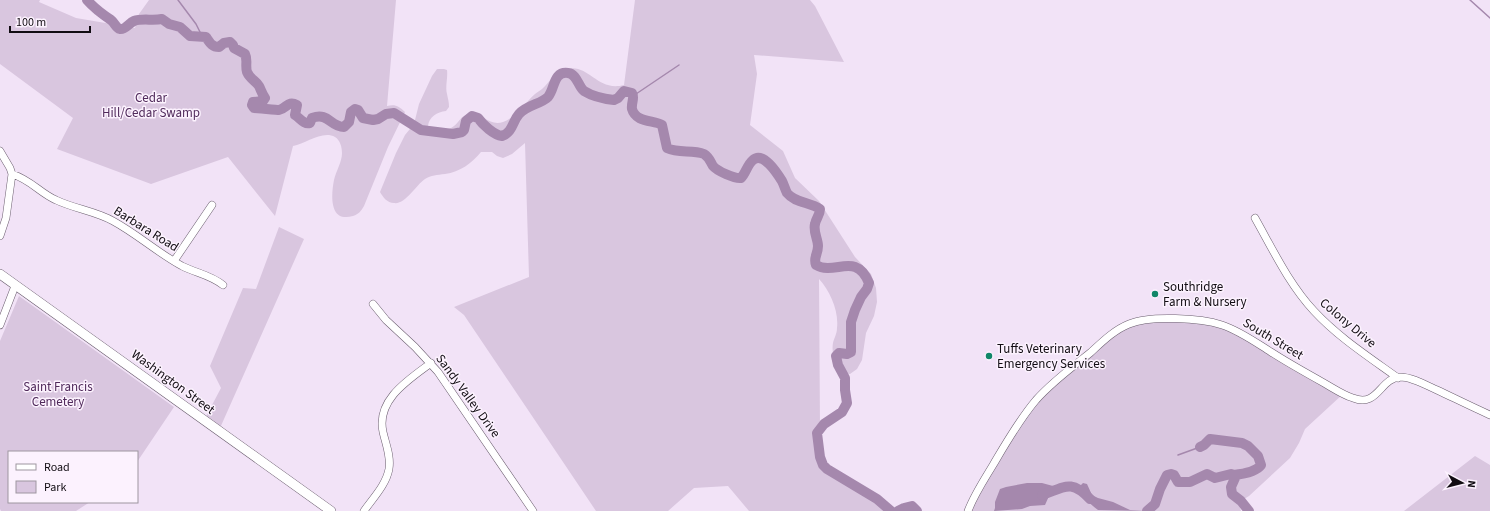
<svg xmlns="http://www.w3.org/2000/svg" width="1490" height="511" viewBox="0 0 1490 511" font-family="'Source Sans 3',sans-serif">
  <style>
    .green { fill: #d9c6df }
    .water { fill: #a588ad }
    .lines { fill: none; stroke-linecap: round; stroke-linejoin: round }
    .stream { stroke: #a588ad; stroke-width: 1.5 }
    .river { stroke: #a588ad; stroke-width: 10 }
    .minor-casing { stroke: #6b5e6f; stroke-width: 8 }
    .major-casing { stroke: #6b5e6f; stroke-width: 10 }
    .minor { stroke: #fff; stroke-width: 7 }
    .major { stroke: #fff; stroke-width: 9 }
    .poi-dot { fill: #108768; stroke: #fcf2fe; stroke-width: 1.5 }
    .labels { text-anchor: middle; dominant-baseline: central; stroke-width: 3; stroke-linejoin: round; paint-order: stroke }
    .park-label { font-size: 13px; fill: #502a5b; stroke: #fcf2fe }
    .street-label { font-size: 13px; fill: #110c12; stroke: #fcf2fe }
    .poi-label { font-size: 13px; fill: #110c12; stroke: #fcf2fe; text-anchor: start }
  </style>
  <rect width="100%" height="100%" fill="#f2e3f7"/>
  <!-- green -->
  <path class="green" d="M 0,0 L 40,0 L 39,2 L 76,18 L 135,28 L 139,14 L 149,0 L 396,0 L 387,106 C 395,104 399,106 405,112 L 388,147 L 364,206 C 361,211 359,214 353,216 C 329,223 331,195 334,180 C 336,171 342,162 342,153 C 342,147 340,140 335,137 C 322,130 306,144 293,146 L 275,216 L 228,157 L 151,184 L 57,149 L 73,118 L 0,64 Z
    M 635,0 L 810,0 L 815,6 L 844,62 L 754,55 L 757,74 L 750,125 L 783,151 L 795,178 L 819,201 L 855,257 L 871,274 L 876,288 L 877,302 L 874,316 L 866,333 L 862,360 L 857,369 L 850,374 L 842,373 C 836,365 831,354 833,343 C 834,338 837,334 837,328 C 839,311 830,291 819,279 L 820,428 L 817,433 L 817,438 L 820,457 L 823,465 L 831,472 L 877,499 L 891,511 L 749,511 L 728,486 L 694,488 L 668,511 L 596,511 L 464,315 L 454,307 L 529,277 L 525,143 L 512,154 L 503,158 L 497,156 L 492,152 L 481,152 C 472,163 460,172 445,174 C 437,175 431,175 425,179 C 416,185 405,205 394,203 C 387,203 383,197 380,192 L 396,153 L 405,135 L 414,124 L 419,104 L 432,76 L 437,69 L 444,69 L 447,70 C 448,78 445,87 447,94 C 448,99 449,102 449,107 L 446,111 C 437,112 429,117 428,126 C 435,129 448,132 454,126 C 459,122 461,116 468,114 C 481,111 489,127 503,122 C 515,118 525,103 535,94 C 537,92 540,91 542,89 C 548,84 552,76 559,72 C 588,57 594,93 624,85 Z
    M 279,227 L 304,239 L 220,428 L 203,422 L 221,388 L 210,366 L 243,288 L 256,289 Z
    M 19,296 L 174,407 L 137,462 L 137,452 L 9,452 L 9,502 L 90,502 L 76,511 L 1,511 L 0,509 L 0,341 Z
    M 1138,321 L 1216,323 L 1343,394 L 1305,429 L 1299,443 L 1290,458 L 1249,496 L 1241,501 L 1238,499 L 1241,511 L 968,511 L 1035,401 L 1113,333 Z
    M 1475,456 L 1490,465 L 1490,511 L 1404,511 Z"/>
  <!-- water -->
  <path class="water" d="M 1027,483 L 1042,483 L 1053,486 L 1054,493 L 1049,496 L 1045,505 L 1030,506 L 1022,509 L 994,511 L 995,508 L 995,502 L 1000,489 L 1006,487 Z
    M 1083,483 L 1087,484 L 1092,495 L 1098,498 L 1113,502 L 1130,510 L 1145,511 L 1098,510 C 1090,504 1080,496 1081,485 Z"/>
  <g class="lines">
    <!-- stream -->
    <path class="stream" d="M 178,0 L 196,24 L 202,36
      M 1470,0 L 1490,18
      M 633,96 L 679,65
      M 1178,455 L 1200,447"/>
    <!-- river -->
    <path class="river" d="M 87,0 C 94,8 102,14 111,20 C 115,23 116,28 120,29 C 125,30 129,23 134,21 C 142,18 153,21 162,19 L 169,24 L 180,27 L 190,36 L 206,37 C 210,43 212,47 219,47 L 224,43 L 230,42 L 233,45 L 234,48 L 245,54 C 248,60 245,65 247,72 C 250,79 256,81 259,86 C 261,90 262,94 265,98 L 263,101 L 253,102 L 252,105 L 254,108 C 256,108 277,110 279,110 C 287,108 288,100 297,105 L 295,115 C 300,118 304,125 310,123 L 312,118 C 329,112 330,127 344,127 L 349,122 L 351,112 L 355,109 L 358,110 L 363,118 L 373,120 L 378,119 L 386,114 L 394,113 L 421,130 L 453,134 L 462,132 L 464,130 L 466,121 L 472,116 L 478,118 C 483,125 494,135 502,136 C 513,132 512,122 519,114 C 527,105 541,104 548,97 C 555,89 553,71 568,73 C 577,74 578,86 584,91 C 592,96 605,99 614,100 L 618,98 L 624,91 L 632,93 C 635,98 631,103 632,109 C 636,123 654,120 662,125 L 667,148 C 679,154 692,149 704,154 C 709,157 710,161 713,166 C 717,171 735,179 741,178 C 746,173 747,165 753,160 C 763,151 777,173 782,181 C 784,185 785,189 787,193 C 795,203 810,202 820,209 C 820,215 816,218 815,224 C 813,232 818,239 818,246 C 818,254 813,258 816,265 C 835,276 856,251 869,283 L 867,289 L 861,297 L 855,310 L 851,322 L 851,352 L 847,354 L 839,353 L 836,356 L 838,365 L 845,378 L 845,390 L 847,403 L 842,412 L 824,424 L 817,433 L 820,457 L 823,465 L 827,469 L 877,499 L 891,511
      M 1200,447 L 1204,445 L 1210,439 L 1242,443 L 1248,446 L 1258,456 L 1261,465 C 1256,472 1243,474 1234,475
      M 1042,495 C 1065,487 1071,479 1090,499
      M 898,511 L 904,508 L 912,506 L 917,511
      M 1147,511 L 1155,504 L 1160,489 L 1167,475 L 1171,474 L 1174,475 L 1178,482 L 1190,482 L 1207,474 L 1215,478 L 1231,474 L 1234,475 L 1235,478 L 1231,487 L 1232,494 L 1241,501 L 1249,511"/>
    <!-- minor casing -->
    <g class="minor-casing">
      <path id="minor" d="M 0,151 L 10,168 L 12,174 L 6,218 L 0,236
        M 12,174 C 31,180 40,193 56,200 C 75,209 95,211 113,221 C 137,234 158,253 182,266 C 196,273 211,275 223,285
        M 1255,218 C 1273,250 1289,284 1314,311 C 1338,337 1369,357 1398,378
        M 174,261 L 212,205
        M 373,304 L 386,320 L 415,347 L 438,372 L 533,511
        M 0,325 L 15,286
        M 364,511 C 373,498 386,485 389,469 C 391,456 386,445 383,432 C 376,400 408,380 431,363
        M 968,511 C 974,495 984,480 993,465 C 1006,443 1019,420 1036,400 C 1052,382 1071,368 1090,353 C 1102,342 1114,330 1129,324 C 1150,315 1201,318 1222,325 C 1240,331 1255,342 1271,352 C 1288,363 1306,373 1324,383 C 1333,388 1343,395 1353,398 C 1378,408 1380,378 1400,377 C 1412,377 1426,385 1437,390 C 1454,398 1472,407 1490,415"/>
    </g>
    <!-- major casing -->
    <g class="major-casing">
      <path id="major" d="M 0,274 L 331,511"/>
    </g>
    <!-- minor -->
    <use href="#minor" class="minor"/>
    <!-- major -->
    <use href="#major" class="major"/>
  </g>
  <!-- markers -->
  <g class="poi-dot">
    <circle cx="1155" cy="294" r="4"/>
    <circle cx="989" cy="356" r="4"/>
  </g>
  <g class="labels">
    <!-- park labels -->
    <g class="park-label">
      <text x="151" y="98">Cedar<tspan x="151" dy="15">Hill/Cedar Swamp</tspan></text>
      <text x="58" y="387">Saint Francis<tspan x="58" dy="15">Cemetery</tspan></text>
    </g>
    <!-- street labels -->
    <g class="street-label">
      <text transform="translate(146 229) rotate(32)">Barbara Road</text>
      <text transform="translate(1348 323) rotate(40)">Colony Drive</text>
      <text transform="translate(1273 339) rotate(31)">South Street</text>
      <text transform="translate(173 382) rotate(36)">Washington Street</text>
      <text transform="translate(468 396) rotate(54)">Sandy Valley Drive</text>
    </g>
    <!-- poi labels -->
    <g class="poi-label">
      <text x="1163" y="287">Southridge<tspan x="1163" dy="15">Farm &amp; Nursery</tspan></text>
      <text x="997" y="349">Tuffs Veterinary<tspan x="997" dy="15">Emergency Services</tspan></text>
    </g>
  </g>
  <!-- legend -->
  <rect x="8" y="451" width="130" height="52" fill="#fcf2fe" stroke="#9e96a0"/>
  <rect x="16" y="464" width="20" height="6" fill="#ffffff" stroke="#9e96a0"/>
  <text x="44" y="471" font-size="12" fill="#110c12">Road</text>
  <rect x="16" y="481" width="20" height="12" fill="#d9c6df" stroke="#9e96a0"/>
  <text x="44" y="491" font-size="12" fill="#110c12">Park</text>
  <!-- north arrow -->
  <g transform="translate(1462 483) rotate(97)" stroke="#fcf2fe" stroke-width="3" paint-order="stroke">
  <path d="M0-3L7 15L0 10L-7 15Z" fill="#110c12"/>
  <text y="-6" font-size="11" font-weight="bold" text-anchor="middle" fill="#110c12">N</text>
  </g>
  <!-- scale -->
  <path d="M10 26v6h80v-6" fill="none" stroke="#110c12" stroke-width="2"/>
  <text x="16" y="26" font-size="12" fill="#110c12" stroke="#fcf2fe" stroke-width="3" paint-order="stroke">100 m</text>
</svg>
